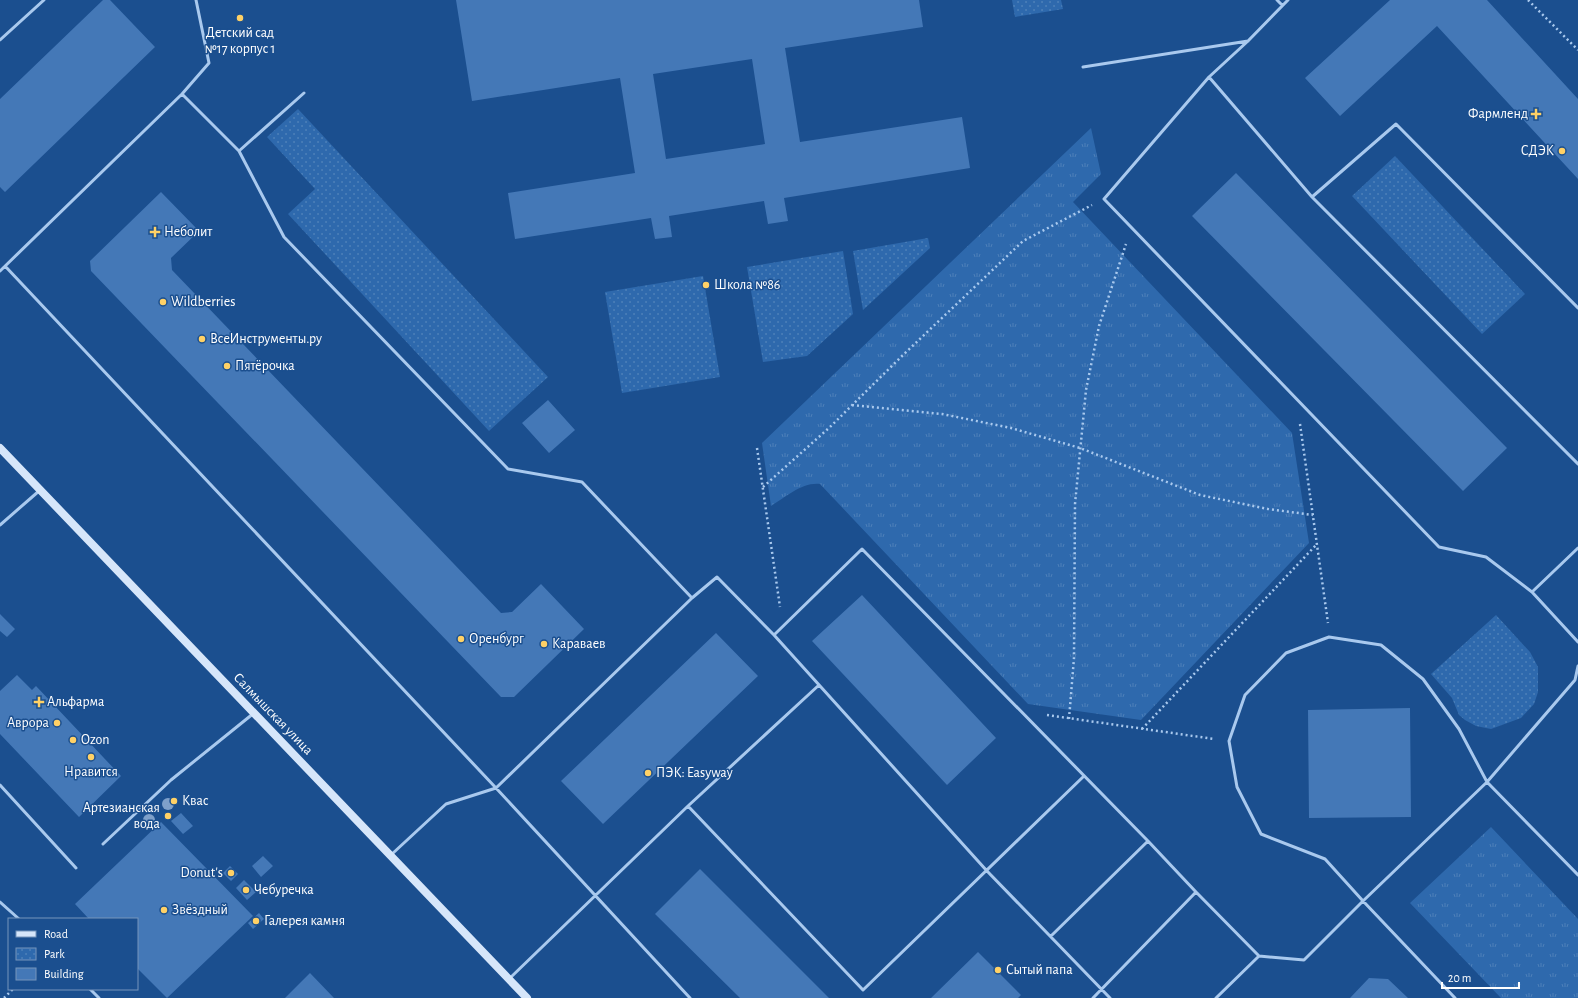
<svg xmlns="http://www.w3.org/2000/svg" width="1578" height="998" viewBox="0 0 1578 998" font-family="'Alegreya Sans',sans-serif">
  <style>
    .grass { fill: url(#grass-tufts) }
    .park { fill: url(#park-dots) }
    .building { fill: #4478b7; fill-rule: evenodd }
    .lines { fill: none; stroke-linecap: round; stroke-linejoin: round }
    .path { stroke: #a9c9ee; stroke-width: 2.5; stroke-dasharray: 2 3; stroke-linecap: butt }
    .service { stroke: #a9c9ee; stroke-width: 3 }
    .secondary { stroke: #d6e6fa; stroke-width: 8 }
    .tree { fill: #7ea0ca }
    .poi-dot { fill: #ffd166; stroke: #1b4f8f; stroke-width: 1.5 }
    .labels { text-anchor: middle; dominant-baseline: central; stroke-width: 3; stroke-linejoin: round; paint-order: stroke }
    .poi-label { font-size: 14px; fill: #fff; stroke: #1b4f8f; text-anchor: start }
    .street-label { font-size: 14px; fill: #fff; stroke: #1b4f8f }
  </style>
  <defs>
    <pattern id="grass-tufts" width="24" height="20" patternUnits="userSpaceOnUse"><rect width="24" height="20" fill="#2e69ad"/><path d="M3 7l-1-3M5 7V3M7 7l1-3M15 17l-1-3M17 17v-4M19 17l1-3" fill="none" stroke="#4d80b9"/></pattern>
    <pattern id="park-dots" width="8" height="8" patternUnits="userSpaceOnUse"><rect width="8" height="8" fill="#2e69ad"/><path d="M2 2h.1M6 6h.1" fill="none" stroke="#4d80b9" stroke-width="1.8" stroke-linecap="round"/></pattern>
  </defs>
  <rect width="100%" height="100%" fill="#1b4f8f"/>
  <!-- grass -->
  <path class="grass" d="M 1091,128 L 1101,174 L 1073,202 L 1292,433 L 1309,543 L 1141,720 L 1028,704 L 820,484 C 802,482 786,497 771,506 L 762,443 Z
    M 1491,827 L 1578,919 L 1578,998 L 1501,998 L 1410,903 Z"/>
  <!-- park -->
  <path class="park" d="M 1012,0 L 1061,0 L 1063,9 L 1015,17 Z
    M 298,109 L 548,377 L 489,431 L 288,214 L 315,189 L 267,137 Z
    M 1395,156 L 1525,294 L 1482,334 L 1352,196 Z
    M 928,238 L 930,248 L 863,310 L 853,251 Z
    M 843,251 L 853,314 L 807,356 L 763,362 L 747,267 Z
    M 703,276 L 720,377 L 622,393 L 605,292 Z
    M 1496,615 L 1530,652 L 1538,667 L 1538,692 L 1534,704 L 1521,718 L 1491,729 L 1476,726 L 1465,720 L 1459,715 L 1452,698 L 1431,674 Z"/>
  <!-- building -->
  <path class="building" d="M 103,0 L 110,0 L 155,47 L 5,192 L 0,187 L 0,99 Z
    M 456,0 L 919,0 L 923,27 L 785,48 L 800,142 L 962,117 L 970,168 L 784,198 L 788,221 L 768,224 L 764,201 L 669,216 L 672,237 L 655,239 L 651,218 L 515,239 L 508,193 L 635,173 L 620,78 L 472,101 ZM 752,59 L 765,144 L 666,159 L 653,74 Z
    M 1390,0 L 1487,0 L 1578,99 L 1578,179 L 1437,26 L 1340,116 L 1305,78 Z
    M 1236,173 L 1507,448 L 1463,491 L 1192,216 Z
    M 161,192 L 199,231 L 171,258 L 172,270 L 501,613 L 512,612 L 541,584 L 584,629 L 514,697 L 501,697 L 91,271 L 90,261 Z
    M 548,400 L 575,430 L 549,453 L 522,423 Z
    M 862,595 L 996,738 L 947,785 L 812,641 Z
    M 0,614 L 15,629 L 7,637 L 0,631 Z
    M 716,633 L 758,676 L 603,824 L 561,781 Z
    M 17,675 L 32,690 L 36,686 L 121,776 L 79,817 L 0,734 L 0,691 Z
    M 1410,708 L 1411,817 L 1309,818 L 1308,710 Z
    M 181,813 L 193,826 L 183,834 L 171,821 Z
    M 161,822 L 253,916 L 167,998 L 137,968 L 137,919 L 89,919 L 75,904 Z
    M 263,856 L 273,866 L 261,877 L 252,866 Z
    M 230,866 L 238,874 L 231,881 L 223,873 Z
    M 700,869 L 829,998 L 740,998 L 655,914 Z
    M 244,880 L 256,892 L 247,900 L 236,888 Z
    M 259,913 L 264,919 L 253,929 L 248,923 Z
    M 978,952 L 1021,995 L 1018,998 L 931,998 Z
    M 310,973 L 334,998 L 285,998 Z
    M 1369,978 L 1388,979 L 1408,998 L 1350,998 Z"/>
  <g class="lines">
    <!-- path -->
    <path class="path" d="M 1528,0 L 1578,50
      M 852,405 L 942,414 L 1011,428 L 1080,448 L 1200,495 L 1268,509 L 1313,515
      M 1300,424 L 1328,623
      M 757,448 L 780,607
      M 763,487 L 830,427 L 903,355 L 1023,241 L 1092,205
      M 1047,715 L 1214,739
      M 1069,719 L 1074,658 L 1075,504 L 1086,390 L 1099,326 L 1126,244
      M 1142,729 L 1317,544
      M 4,998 L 13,989"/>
    <!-- service -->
    <path class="service" d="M 1277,0 L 1282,5
      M 1288,0 L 1248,41 L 1209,77 L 1104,199 L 1439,547 L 1486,557 L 1532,592 L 1578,642
      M 0,40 L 44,0
      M 1083,67 L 1248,41
      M 1209,77 L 1312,197 L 1578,464
      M 182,94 L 239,151 L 284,237 L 508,469 L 582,482 L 692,598
      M 239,151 L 304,93
      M 1312,197 L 1396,124 L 1578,308
      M 5,266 L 496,788 L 690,998
      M 0,271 L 182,94 L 209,63 L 196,0
      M 0,525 L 39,491
      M 1532,592 L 1578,548
      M 774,635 L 862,549 L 1148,841 L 1051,936
      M 1329,637 L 1381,645 L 1423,679 L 1459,729 L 1487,782 L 1363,901 L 1325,859 L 1261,834 L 1237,787 L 1229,741 L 1245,695 L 1286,653 Z
      M 1578,666 L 1575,680 L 1487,782 L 1578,875
      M 0,785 L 76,868
      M 688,806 L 863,990 L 1084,776
      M 1148,841 L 1196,892
      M 103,844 L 171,780 L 254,713
      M 392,854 L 446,804 L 496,788 L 692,598 L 717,577 L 774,635 L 987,871 L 1110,998
      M 0,902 L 19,919
      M 510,978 L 688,806 L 819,685
      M 90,989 L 99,998
      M 1093,998 L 1196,892 L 1259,956
      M 1216,998 L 1259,956 L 1304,960 L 1363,901 L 1455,998"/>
    <!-- secondary -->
    <path class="secondary" d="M 0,448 L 527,998"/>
  </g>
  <!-- trees -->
  <g class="tree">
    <circle cx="168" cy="804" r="6"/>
    <circle cx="149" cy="820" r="6"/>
  </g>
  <!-- markers -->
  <g class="poi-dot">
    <circle cx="240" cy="18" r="4"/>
    <path d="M1534 108h4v4h4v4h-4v4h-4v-4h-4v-4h4z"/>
    <circle cx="1562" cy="151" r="4"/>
    <path d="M153 226h4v4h4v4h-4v4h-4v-4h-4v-4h4z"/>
    <circle cx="706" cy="285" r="4"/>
    <circle cx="163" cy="302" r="4"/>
    <circle cx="202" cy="339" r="4"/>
    <circle cx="227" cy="366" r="4"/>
    <circle cx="461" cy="639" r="4"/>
    <circle cx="544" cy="644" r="4"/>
    <path d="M37 696h4v4h4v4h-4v4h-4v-4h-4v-4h4z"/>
    <circle cx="57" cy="723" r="4"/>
    <circle cx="73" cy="740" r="4"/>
    <circle cx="91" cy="757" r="4"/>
    <circle cx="648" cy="773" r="4"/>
    <circle cx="174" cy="801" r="4"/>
    <circle cx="168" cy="816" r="4"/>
    <circle cx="231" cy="873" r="4"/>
    <circle cx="246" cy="890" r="4"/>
    <circle cx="164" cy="910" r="4"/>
    <circle cx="256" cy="921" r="4"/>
    <circle cx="998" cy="970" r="4"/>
  </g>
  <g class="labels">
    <!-- poi labels -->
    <g class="poi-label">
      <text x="240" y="33" text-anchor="middle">Детский сад<tspan x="240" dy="16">№17 корпус 1</tspan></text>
      <text x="1528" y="114" text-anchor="end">Фармленд</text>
      <text x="1554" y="151" text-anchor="end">СДЭК</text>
      <text x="164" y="232">Неболит</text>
      <text x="714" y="285">Школа №86</text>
      <text x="171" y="302">Wildberries</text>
      <text x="210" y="339">ВсеИнструменты.ру</text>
      <text x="235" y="366">Пятёрочка</text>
      <text x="469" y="639">Оренбург</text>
      <text x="552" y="644">Караваев</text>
      <text x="47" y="702">Альфарма</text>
      <text x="49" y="723" text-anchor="end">Аврора</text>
      <text x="81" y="740">Ozon</text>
      <text x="91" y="772" text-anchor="middle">Нравится</text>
      <text x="656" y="773">ПЭК: Easyway</text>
      <text x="182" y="801">Квас</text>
      <text x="160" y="808" text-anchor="end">Артезианская<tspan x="160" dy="16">вода</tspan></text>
      <text x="223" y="873" text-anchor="end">Donut's</text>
      <text x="254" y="890">Чебуречка</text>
      <text x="172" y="910">Звёздный</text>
      <text x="264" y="921">Галерея камня</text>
      <text x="1006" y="970">Сытый папа</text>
    </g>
    <!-- street labels -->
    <g class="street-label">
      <text transform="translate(273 714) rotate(46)">Салмышская улица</text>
    </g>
  </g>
  <!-- legend -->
  <rect x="8" y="918" width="130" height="72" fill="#1b4f8f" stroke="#7695bc"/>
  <rect x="16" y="931" width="20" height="6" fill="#d6e6fa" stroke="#7695bc"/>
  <text x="44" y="938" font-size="12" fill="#ffffff">Road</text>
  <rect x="16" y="948" width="20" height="12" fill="url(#park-dots)" stroke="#7695bc"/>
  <text x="44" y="958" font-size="12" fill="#ffffff">Park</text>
  <rect x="16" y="968" width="20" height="12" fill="#4478b7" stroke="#7695bc"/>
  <text x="44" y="978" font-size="12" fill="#ffffff">Building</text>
  <!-- scale -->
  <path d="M1442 982v6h77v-6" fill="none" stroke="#ffffff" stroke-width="2"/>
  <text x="1448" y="982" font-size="12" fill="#ffffff" stroke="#1b4f8f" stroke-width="3" paint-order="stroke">20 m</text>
</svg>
